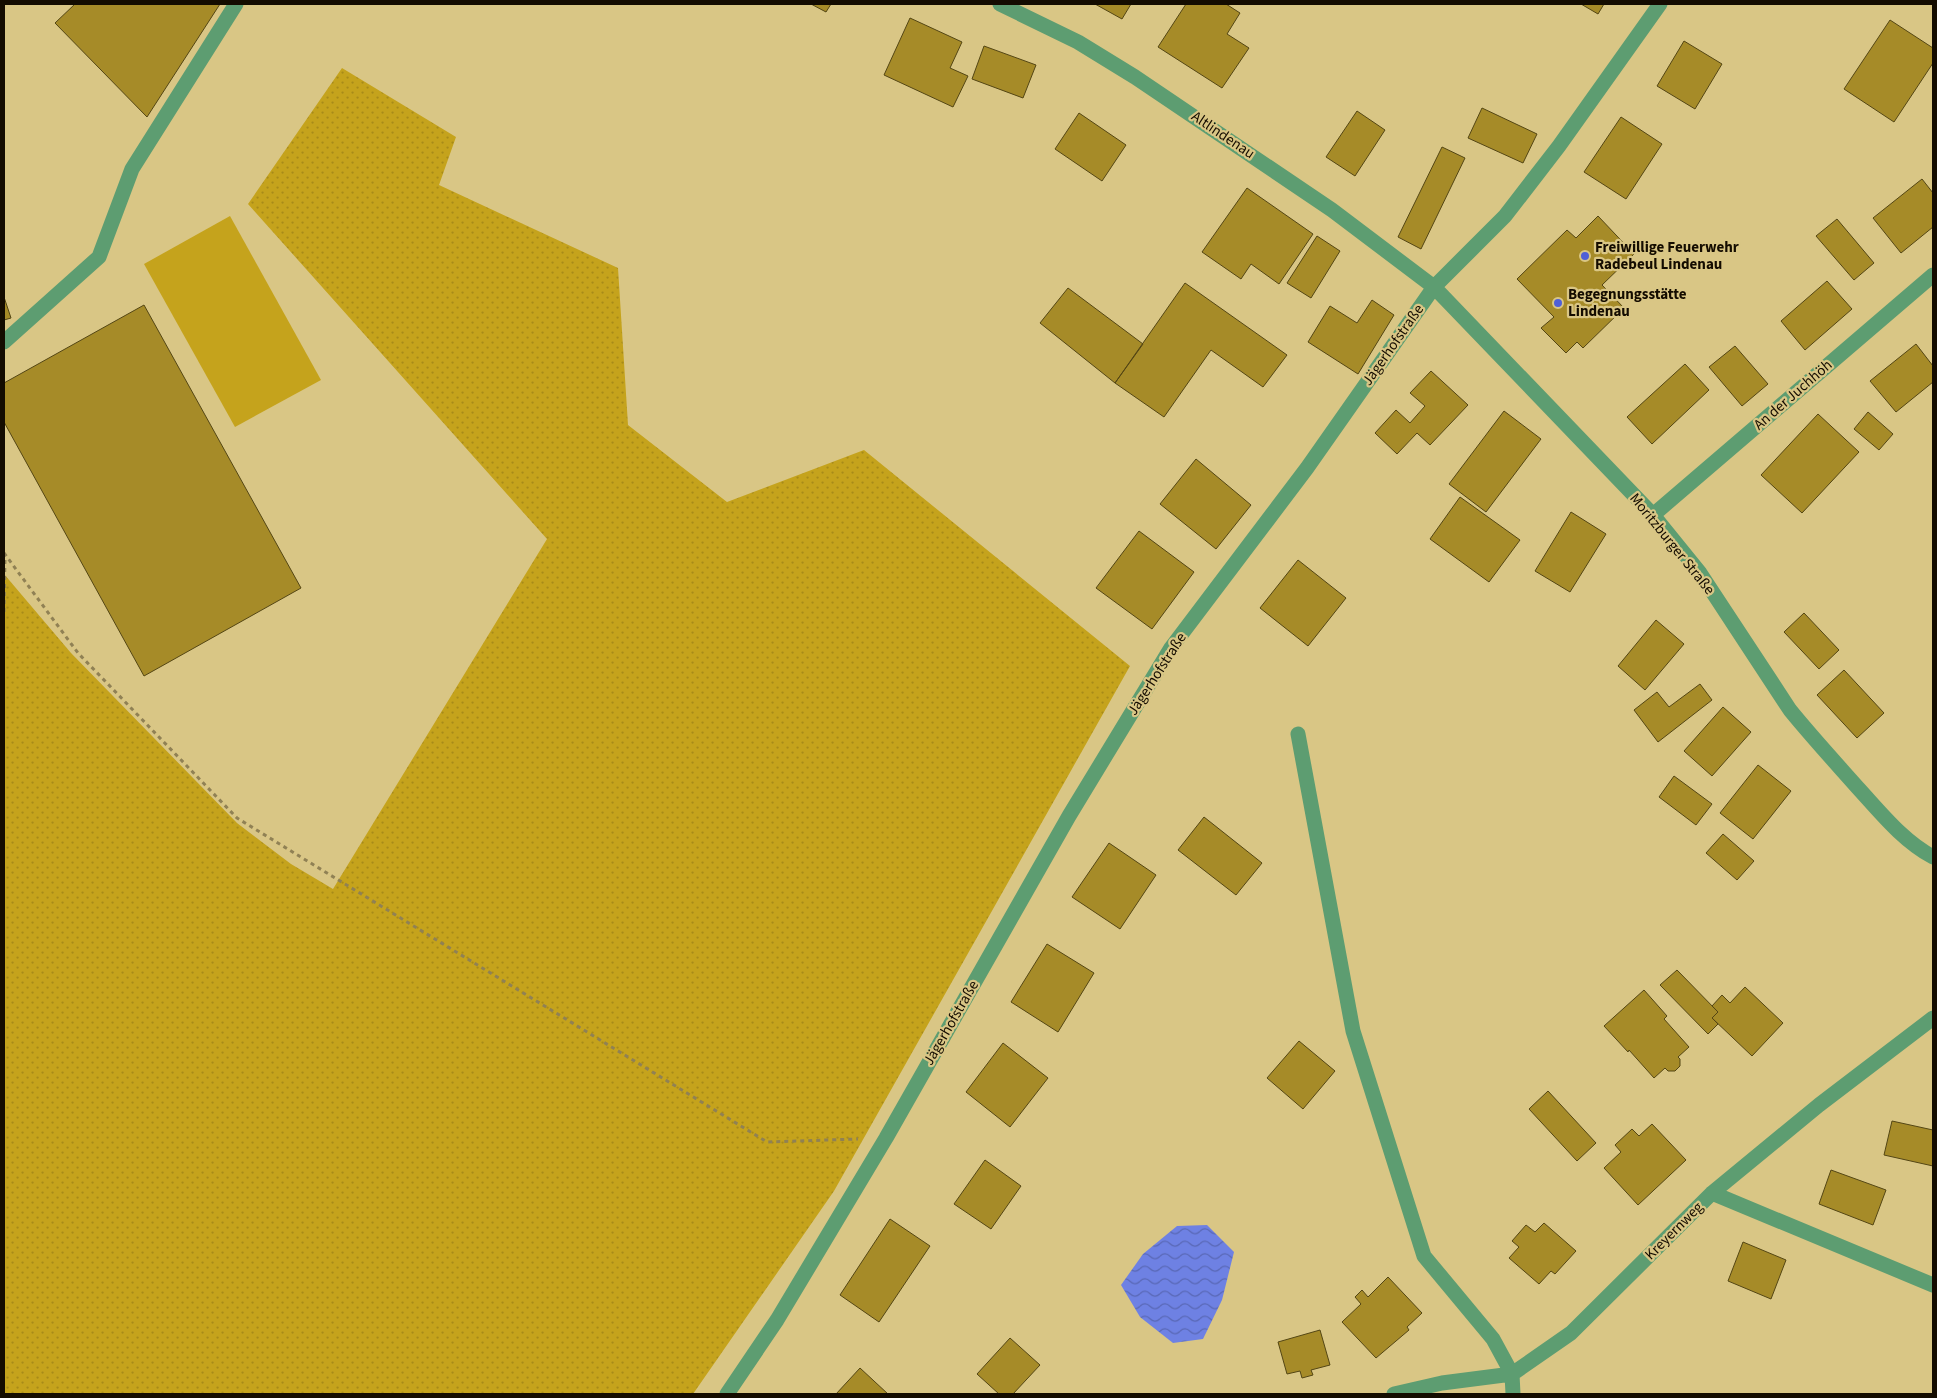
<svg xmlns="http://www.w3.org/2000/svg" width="1937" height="1398" viewBox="0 0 1937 1398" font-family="'Source Sans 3',sans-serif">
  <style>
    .grass { fill: url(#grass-dots) }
    .pitch { fill: #c5a31c }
    .water { fill: url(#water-waves) }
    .building { fill: #a68b28; stroke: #544614 }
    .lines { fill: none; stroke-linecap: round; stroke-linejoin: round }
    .path { stroke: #908154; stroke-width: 3; stroke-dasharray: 4 4; stroke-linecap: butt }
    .minor { stroke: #5d9d71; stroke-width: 15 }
    .poi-dot { fill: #5060d6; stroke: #d9c685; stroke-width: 2 }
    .labels { text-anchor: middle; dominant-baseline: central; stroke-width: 4.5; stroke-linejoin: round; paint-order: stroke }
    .street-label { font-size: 15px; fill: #140c00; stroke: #d9c685 }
    .poi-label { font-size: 15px; font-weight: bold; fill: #140c00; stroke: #d9c685; text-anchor: start }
  </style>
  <defs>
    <pattern id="grass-dots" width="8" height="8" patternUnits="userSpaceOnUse" patternTransform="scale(1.25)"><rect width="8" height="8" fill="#c5a31c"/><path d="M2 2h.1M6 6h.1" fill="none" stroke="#a88b18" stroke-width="1.8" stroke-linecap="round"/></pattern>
    <pattern id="water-waves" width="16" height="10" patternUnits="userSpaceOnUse" patternTransform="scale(1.25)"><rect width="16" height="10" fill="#6e81e3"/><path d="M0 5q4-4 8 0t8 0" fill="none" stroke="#5968b6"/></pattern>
  </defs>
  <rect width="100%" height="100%" fill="#d9c685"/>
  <!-- grass -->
  <path class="grass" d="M 342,68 L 456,137 L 439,185 L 618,268 L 628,425 L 727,502 L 864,450 L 1130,666 L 834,1191 L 693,1394 L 4,1394 L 4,574 L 71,653 L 237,823 L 291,864 L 333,889 L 547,539 L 248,204 Z"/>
  <!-- pitch -->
  <path class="pitch" d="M 230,216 L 321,380 L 235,427 L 144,264 Z"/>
  <!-- water -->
  <path class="water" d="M 1207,1225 L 1234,1252 L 1222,1300 L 1203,1339 L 1173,1343 L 1140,1317 L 1121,1285 L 1143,1254 L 1177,1226 Z"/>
  <!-- building -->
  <path class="building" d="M 75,4 L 220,4 L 147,117 L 55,23 Z
    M 811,4 L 831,4 L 826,12 Z
    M 1095,4 L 1131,4 L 1122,19 Z
    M 1186,4 L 1226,4 L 1240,13 L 1227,34 L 1249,48 L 1222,88 L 1158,47 Z
    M 1581,4 L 1604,4 L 1598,14 Z
    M 910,18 L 962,42 L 950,68 L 968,76 L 953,107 L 884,75 Z
    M 1890,20 L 1933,48 L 1933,63 L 1894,122 L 1844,89 Z
    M 1684,41 L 1722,64 L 1695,109 L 1657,86 Z
    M 984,46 L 1036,65 L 1023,98 L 972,79 Z
    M 1482,108 L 1537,134 L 1523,163 L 1468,138 Z
    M 1357,111 L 1385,130 L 1355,176 L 1326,157 Z
    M 1079,113 L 1126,145 L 1102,181 L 1055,149 Z
    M 1621,117 L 1662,144 L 1626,199 L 1584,172 Z
    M 1442,147 L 1465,158 L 1421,249 L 1398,237 Z
    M 1922,179 L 1933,193 L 1933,227 L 1901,253 L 1873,218 Z
    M 1247,188 L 1313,234 L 1279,284 L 1251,264 L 1241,279 L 1202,252 Z
    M 1598,216 L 1634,254 L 1602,285 L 1624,308 L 1583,348 L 1577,342 L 1566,353 L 1541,328 L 1554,317 L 1517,279 L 1567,230 L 1576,238 Z
    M 1837,219 L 1874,263 L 1854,280 L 1816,236 Z
    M 1317,236 L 1340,251 L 1311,298 L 1287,283 Z
    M 1827,281 L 1852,309 L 1805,350 L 1781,321 Z
    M 1185,283 L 1287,355 L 1263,387 L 1211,350 L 1164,417 L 1115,383 Z
    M 1068,288 L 1143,344 L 1115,383 L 1040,323 Z
    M 4,297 L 11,318 L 4,320 Z
    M 1372,300 L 1394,315 L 1358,374 L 1308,342 L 1330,306 L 1357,323 Z
    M 144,305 L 301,588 L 144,676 L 4,422 L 4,383 Z
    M 1916,344 L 1933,366 L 1933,382 L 1896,412 L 1870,381 Z
    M 1735,346 L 1768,384 L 1742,406 L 1709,367 Z
    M 1685,364 L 1709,390 L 1652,444 L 1627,417 Z
    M 1431,371 L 1468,405 L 1430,445 L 1417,433 L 1397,454 L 1375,433 L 1396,410 L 1410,423 L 1425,406 L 1410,393 Z
    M 1504,411 L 1541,439 L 1486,512 L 1449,484 Z
    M 1868,412 L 1893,434 L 1879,450 L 1854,429 Z
    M 1818,414 L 1859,452 L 1802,513 L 1761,475 Z
    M 1196,459 L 1251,505 L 1216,549 L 1160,504 Z
    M 1460,497 L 1520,540 L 1489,582 L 1430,539 Z
    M 1571,512 L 1606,534 L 1570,592 L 1535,571 Z
    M 1139,531 L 1194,572 L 1152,629 L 1096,588 Z
    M 1298,560 L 1346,598 L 1308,646 L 1260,608 Z
    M 1804,613 L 1839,650 L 1819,669 L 1784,632 Z
    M 1656,620 L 1684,644 L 1645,690 L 1618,666 Z
    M 1844,670 L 1884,713 L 1857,738 L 1817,695 Z
    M 1700,684 L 1712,700 L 1658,742 L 1634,710 L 1657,692 L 1669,707 Z
    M 1723,707 L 1751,732 L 1712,776 L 1684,751 Z
    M 1758,765 L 1791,791 L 1753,839 L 1720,813 Z
    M 1674,776 L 1712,804 L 1696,825 L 1659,797 Z
    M 1204,817 L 1262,863 L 1236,895 L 1178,850 Z
    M 1723,834 L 1754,861 L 1737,880 L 1706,853 Z
    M 1109,843 L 1156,875 L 1120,929 L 1072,897 Z
    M 1047,944 L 1094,973 L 1058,1032 L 1011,1002 Z
    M 1677,970 L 1718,1012 L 1712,1018 L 1718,1024 L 1708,1034 L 1660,985 Z
    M 1745,987 L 1783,1023 L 1752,1056 L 1712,1018 L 1718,1012 L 1712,1006 L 1722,995 L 1730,1003 Z
    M 1644,990 L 1667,1016 L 1664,1019 L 1689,1047 L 1678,1057 L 1680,1059 L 1680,1066 L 1675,1071 L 1668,1071 L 1665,1068 L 1654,1078 L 1629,1050 L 1628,1052 L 1604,1026 Z
    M 1299,1041 L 1335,1071 L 1303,1109 L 1267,1078 Z
    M 1003,1043 L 1048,1078 L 1010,1127 L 966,1092 Z
    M 1548,1091 L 1596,1143 L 1577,1161 L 1529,1109 Z
    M 1892,1121 L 1933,1130 L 1933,1166 L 1884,1155 Z
    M 1652,1124 L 1686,1160 L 1638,1205 L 1604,1168 L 1621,1152 L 1615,1145 L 1632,1129 L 1639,1136 Z
    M 985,1160 L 1021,1186 L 991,1229 L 954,1204 Z
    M 1831,1170 L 1886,1190 L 1873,1225 L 1819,1204 Z
    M 890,1219 L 930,1246 L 879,1322 L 840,1295 Z
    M 1544,1223 L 1576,1251 L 1555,1274 L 1551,1271 L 1539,1284 L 1509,1258 L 1519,1247 L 1512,1241 L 1526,1225 L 1535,1232 Z
    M 1743,1242 L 1786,1260 L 1771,1299 L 1728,1281 Z
    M 1388,1277 L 1422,1313 L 1407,1327 L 1409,1330 L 1376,1358 L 1342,1322 L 1361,1304 L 1355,1297 L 1362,1290 L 1368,1297 Z
    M 1320,1330 L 1330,1365 L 1311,1370 L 1313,1375 L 1302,1378 L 1300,1371 L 1287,1374 L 1278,1342 Z
    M 1010,1338 L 1040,1365 L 1013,1394 L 999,1394 L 977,1374 Z
    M 860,1368 L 888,1394 L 836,1394 Z"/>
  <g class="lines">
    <!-- path -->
    <path class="path" d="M 4,553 L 78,653 L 237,818 L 767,1142 L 858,1139
      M 4,612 L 5,558"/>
    <!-- minor -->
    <path class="minor" d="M 1000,4 L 1078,42 L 1135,77 L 1332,210 L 1434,287 L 1653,515 L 1700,573 L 1790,710 C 1812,737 1835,762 1858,788 C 1881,813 1903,841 1933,857
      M 4,342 L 99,257 L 132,169 L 236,4
      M 1653,515 L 1933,275
      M 1298,734 L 1353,1031 L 1424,1256 L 1493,1339 L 1512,1374 L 1513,1394
      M 1712,1193 L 1933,1285
      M 727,1394 L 777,1320 L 886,1138 L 1069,816 L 1171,648 L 1307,468 L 1434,287 L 1505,216 L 1559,146 L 1660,4
      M 1394,1394 L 1442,1383 L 1512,1374 L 1571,1333 L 1712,1193 L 1819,1105 L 1933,1018"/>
  </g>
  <!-- markers -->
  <g class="poi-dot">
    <circle cx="1585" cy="256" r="5"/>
    <circle cx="1558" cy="303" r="5"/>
  </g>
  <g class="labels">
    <!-- street labels -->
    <g class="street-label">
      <text transform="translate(1223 135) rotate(34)">Altlindenau</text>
      <text transform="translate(1393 345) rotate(-55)">Jägerhofstraße</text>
      <text transform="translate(1793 395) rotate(-41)">An der Juchhöh</text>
      <text transform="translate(1672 544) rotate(51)">Moritzburger Straße</text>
      <text transform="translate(1157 674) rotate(-57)">Jägerhofstraße</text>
      <text transform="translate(951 1023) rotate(-60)">Jägerhofstraße</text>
      <text transform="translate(1674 1231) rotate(-45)">Kreyernweg</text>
    </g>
    <!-- poi labels -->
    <g class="poi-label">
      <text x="1595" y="247">Freiwillige Feuerwehr<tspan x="1595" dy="17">Radebeul Lindenau</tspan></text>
      <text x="1568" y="294">Begegnungsstätte<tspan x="1568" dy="17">Lindenau</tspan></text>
    </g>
  </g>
  <!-- border -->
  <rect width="1937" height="1398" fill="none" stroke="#140c00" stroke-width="10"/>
</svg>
